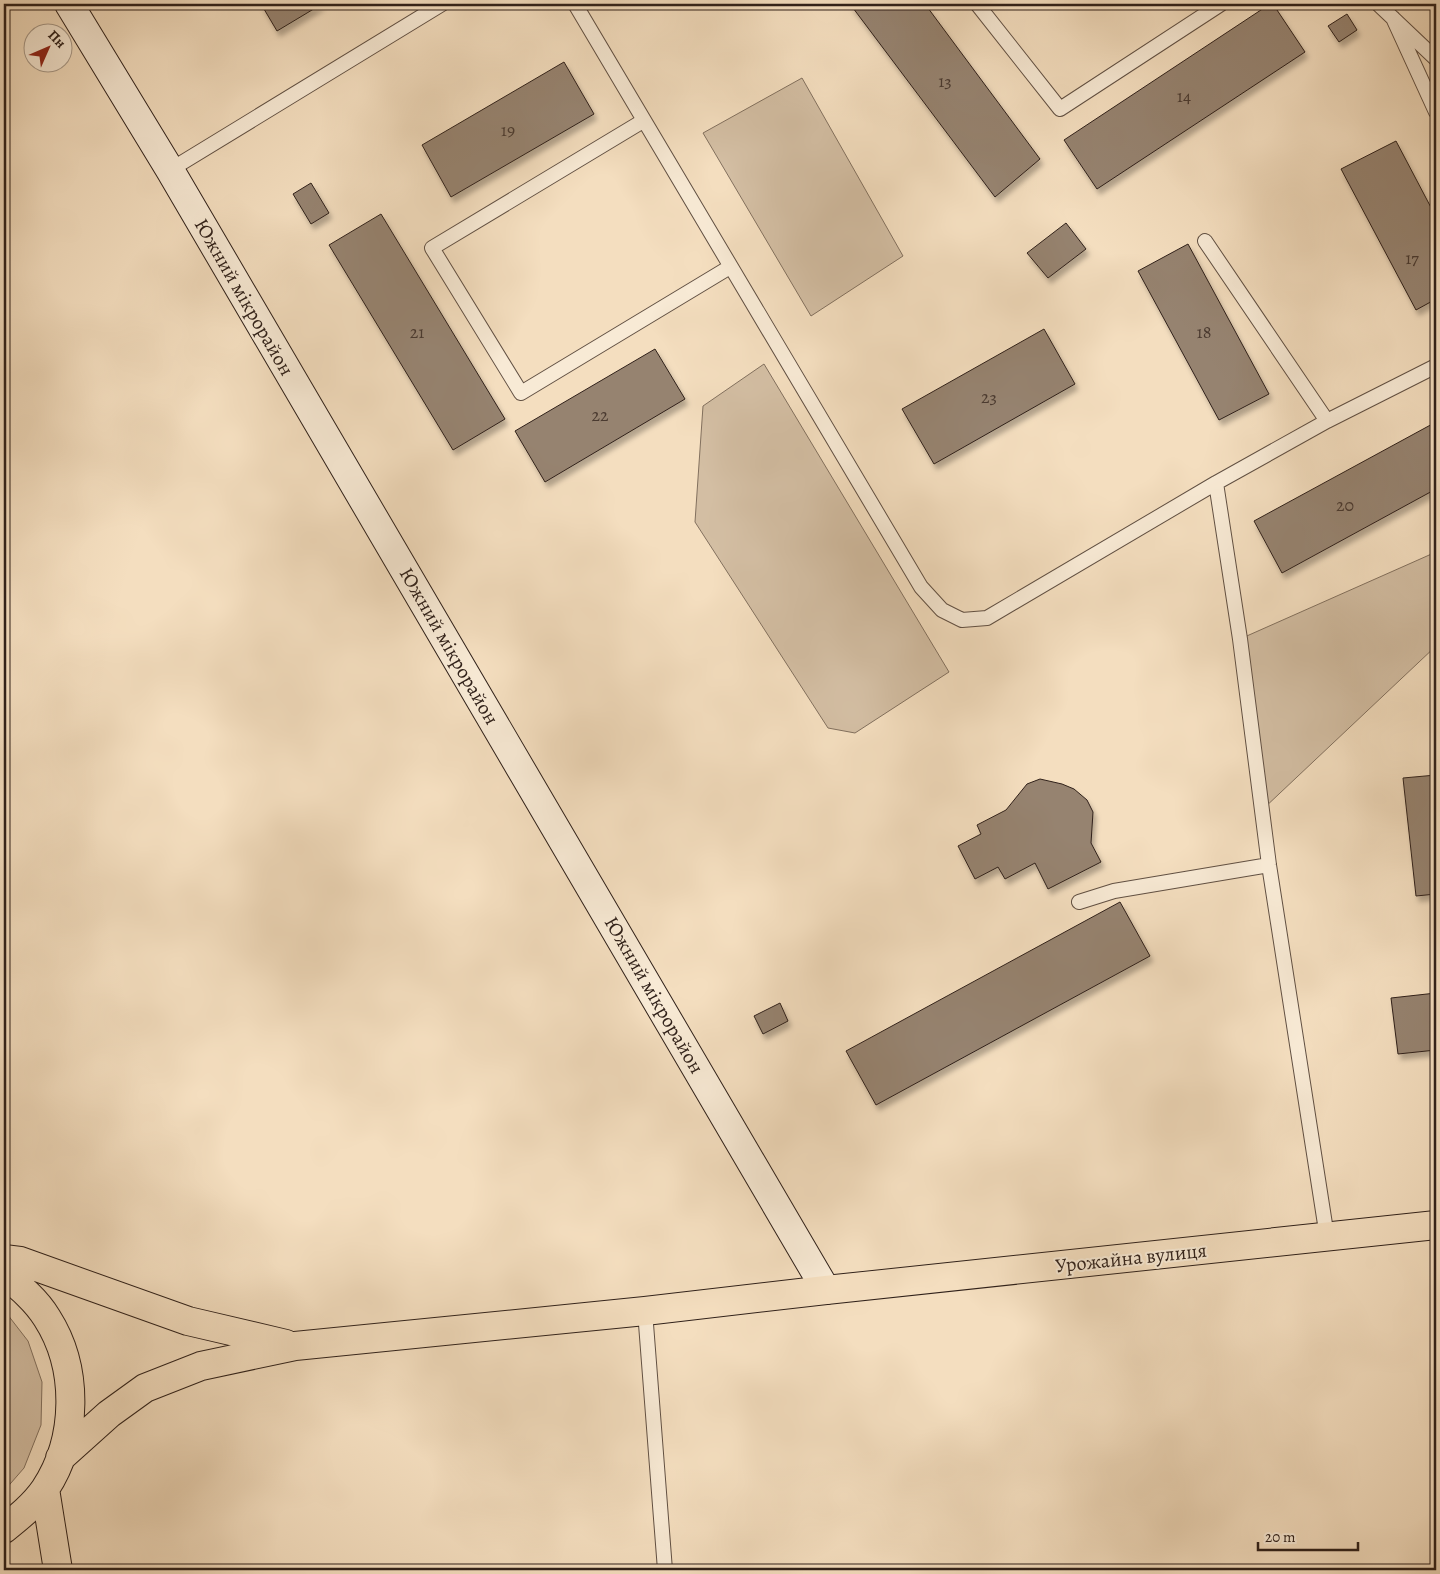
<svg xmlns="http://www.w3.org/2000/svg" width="1440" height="1574" viewBox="0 0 1440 1574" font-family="Alegreya,serif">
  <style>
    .green { fill: #d3bea3; stroke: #82705e }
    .building { fill: #968370; stroke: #30211a; filter: url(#shadow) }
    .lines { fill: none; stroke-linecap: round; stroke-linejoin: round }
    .lane-casing { stroke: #615043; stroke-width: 16 }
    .secondary-casing { stroke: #30211a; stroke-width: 30 }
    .primary-casing { stroke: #30211a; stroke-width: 30 }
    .lane { stroke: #f8ead5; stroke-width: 14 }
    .secondary { stroke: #f8ead5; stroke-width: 28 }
    .primary { stroke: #f4debf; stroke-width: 28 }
    .labels { text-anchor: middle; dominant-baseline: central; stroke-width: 4; stroke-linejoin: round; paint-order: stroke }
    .number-label { font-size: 18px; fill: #4a3a30 }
    .street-label { font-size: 20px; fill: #30211a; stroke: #f8ead5 }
  </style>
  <defs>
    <filter id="shadow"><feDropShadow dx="3" dy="5.5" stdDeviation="2.5" flood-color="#0004"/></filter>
  </defs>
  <rect width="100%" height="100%" fill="#f4debf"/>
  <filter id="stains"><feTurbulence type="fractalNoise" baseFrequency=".004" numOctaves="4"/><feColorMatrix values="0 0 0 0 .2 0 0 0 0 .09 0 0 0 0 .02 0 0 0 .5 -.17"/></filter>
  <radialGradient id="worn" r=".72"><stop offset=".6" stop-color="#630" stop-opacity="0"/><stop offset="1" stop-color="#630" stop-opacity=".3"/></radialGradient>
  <!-- green -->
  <path class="green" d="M 802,78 L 903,256 L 811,316 L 703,133 Z
    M 764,364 L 949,672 L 855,733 L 828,728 L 695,522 L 703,406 Z
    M 1436,552 L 1436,646 L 1262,810 L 1240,639 Z
    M 4,1310 L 28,1341 L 42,1382 L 41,1425 L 24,1468 L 4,1491 Z"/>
  <!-- building -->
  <path class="building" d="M 261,4 L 322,4 L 277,31 Z
    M 850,4 L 925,4 L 1040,159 L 995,197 Z
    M 1270,4 L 1273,4 L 1305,52 L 1097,189 L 1064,140 Z
    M 1347,14 L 1357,30 L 1339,42 L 1328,26 Z
    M 564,62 L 594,114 L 451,197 L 422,145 Z
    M 1396,141 L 1436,217 L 1436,299 L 1416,310 L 1341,169 Z
    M 311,183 L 329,213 L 311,224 L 293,194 Z
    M 381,214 L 505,419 L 453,450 L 329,245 Z
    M 1066,223 L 1086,249 L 1048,278 L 1027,253 Z
    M 1188,244 L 1269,394 L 1219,420 L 1138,271 Z
    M 1044,329 L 1075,384 L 934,464 L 902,409 Z
    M 655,349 L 685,399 L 545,482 L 515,431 Z
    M 1436,422 L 1436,489 L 1282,573 L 1254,521 Z
    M 1436,775 L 1436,894 L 1416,896 L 1403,778 Z
    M 1040,779 L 1062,784 L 1074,789 L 1087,800 L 1093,812 L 1091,843 L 1101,862 L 1048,889 L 1035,863 L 1005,879 L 998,867 L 975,879 L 958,846 L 981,834 L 977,825 L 1006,810 L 1027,784 Z
    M 1120,902 L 1150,956 L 876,1105 L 846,1051 Z
    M 1436,993 L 1436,1050 L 1398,1054 L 1391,998 Z
    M 780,1003 L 788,1021 L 763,1034 L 754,1016 Z"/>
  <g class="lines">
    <!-- lane casing -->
    <g class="lane-casing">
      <path id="lane" d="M 575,4 L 921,587 L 942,610 L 962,620 L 987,618 L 1216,483 L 1327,421 L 1436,366
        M 977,4 L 1060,109 L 1221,4
        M 1378,4 L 1436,59
        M 1393,18 L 1436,112
        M 643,121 L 432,248 L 521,393 L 730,267
        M 170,170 L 442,4
        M 1205,241 L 1327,421
        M 1216,483 L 1240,639 L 1269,865 L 1327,1237
        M 1079,902 L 1114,891 L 1269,865
        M 645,1311 L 665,1570"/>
    </g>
    <!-- secondary casing -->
    <g class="secondary-casing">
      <path id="secondary" d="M 69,4 L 170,170 L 826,1290"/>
    </g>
    <!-- primary casing -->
    <g class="primary-casing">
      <path id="primary" d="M 4,1259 L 20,1261 L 188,1321 L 286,1344
        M 4,1274 C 20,1287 36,1300 47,1318 C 79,1368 78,1439 45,1489 C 34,1505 19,1517 4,1529
        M 60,1458 L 109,1414 L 145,1388 L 201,1366 L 295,1346 L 645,1311 L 826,1290 L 1436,1225
        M 45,1489 L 58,1570"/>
    </g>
    <!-- lane -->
    <use href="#lane" class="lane"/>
    <!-- secondary -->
    <use href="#secondary" class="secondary"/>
    <!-- primary -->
    <use href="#primary" class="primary"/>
  </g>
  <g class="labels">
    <!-- number labels -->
    <g class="number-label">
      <text x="945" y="81">13</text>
      <text x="1184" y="96">14</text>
      <text x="508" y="130">19</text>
      <text x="1412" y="258">17</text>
      <text x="417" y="332">21</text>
      <text x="1204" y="332">18</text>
      <text x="989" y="397">23</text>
      <text x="600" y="415">22</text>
      <text x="1345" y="505">20</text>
    </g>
    <!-- street labels -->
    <g class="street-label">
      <text transform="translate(244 297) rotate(60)">Южний мікрорайон</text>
      <text transform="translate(449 646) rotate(60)">Южний мікрорайон</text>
      <text transform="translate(654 995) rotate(60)">Южний мікрорайон</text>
      <text transform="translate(1131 1258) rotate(-6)">Урожайна вулиця</text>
    </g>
  </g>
  <!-- margin -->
  <rect width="1440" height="1574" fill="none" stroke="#f4debf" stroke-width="20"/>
  <rect x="5" y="5" width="1430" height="1564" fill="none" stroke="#30211a" stroke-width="2.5"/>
  <rect x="10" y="10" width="1420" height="1554" fill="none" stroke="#30211a"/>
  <!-- north arrow -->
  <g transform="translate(48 48) rotate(45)"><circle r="24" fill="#f8ead5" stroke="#a89a8a"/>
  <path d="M0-4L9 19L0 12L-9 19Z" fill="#8f2418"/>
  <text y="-8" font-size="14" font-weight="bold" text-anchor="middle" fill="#30211a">Пн</text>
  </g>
  <!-- scale -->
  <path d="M1258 1542v8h100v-8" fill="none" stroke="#30211a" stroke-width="2.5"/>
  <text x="1265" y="1542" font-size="15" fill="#30211a" stroke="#f8ead5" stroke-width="4" paint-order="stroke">20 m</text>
  <rect width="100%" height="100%" filter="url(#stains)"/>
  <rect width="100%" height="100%" fill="url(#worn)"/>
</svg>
